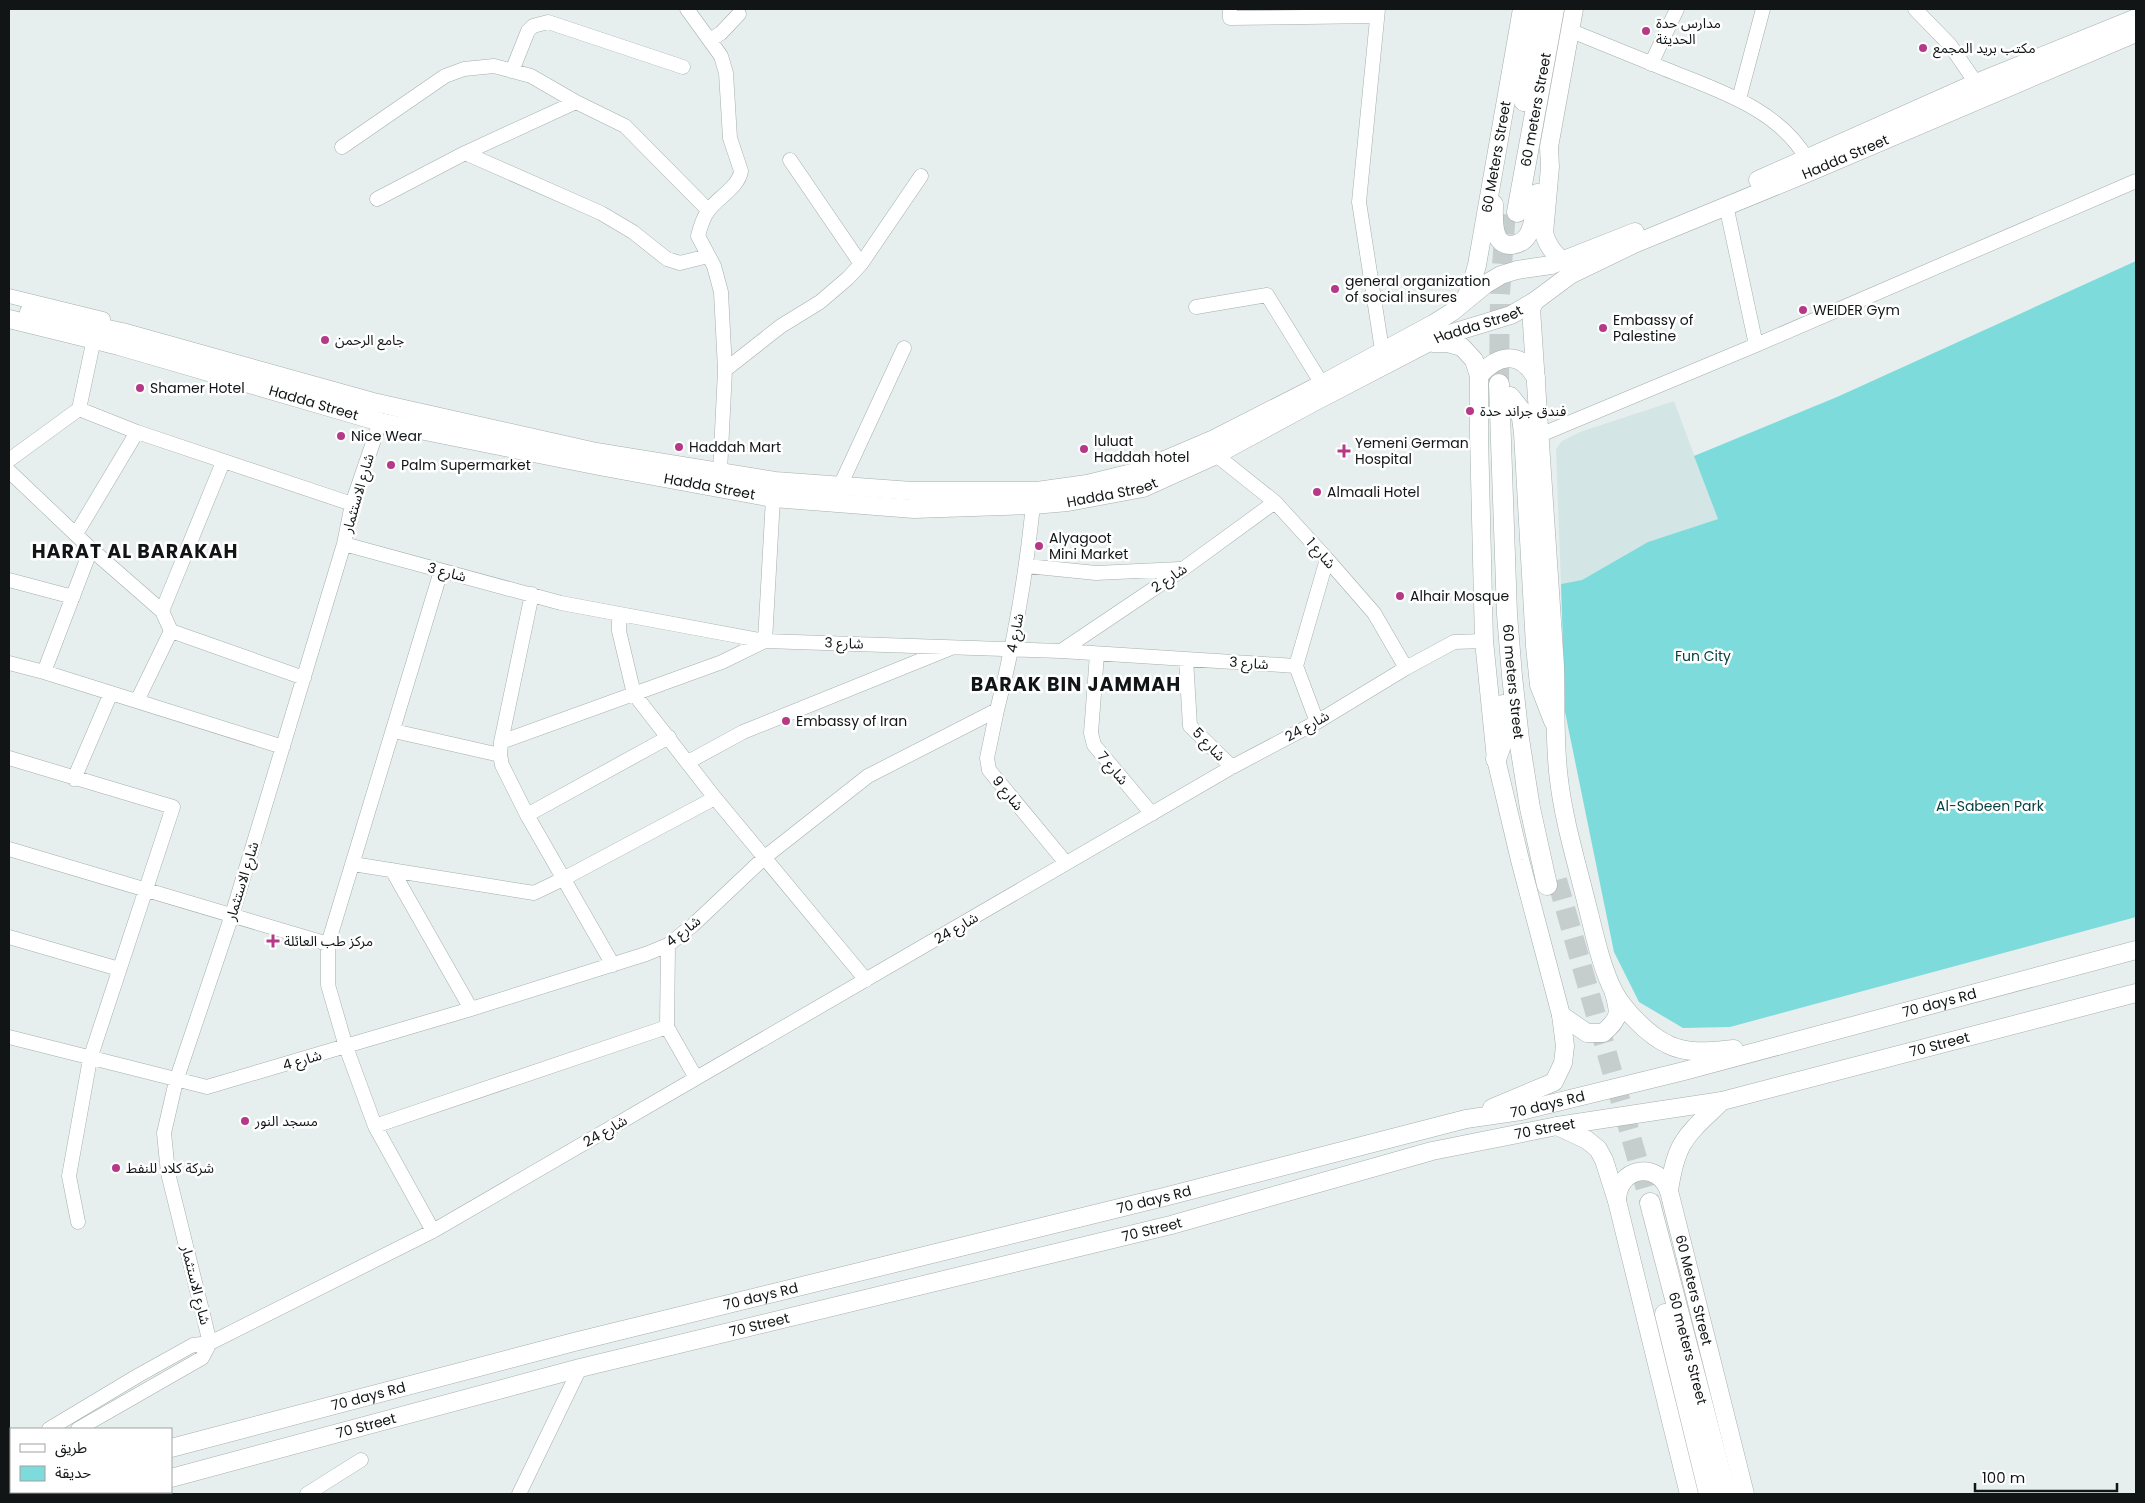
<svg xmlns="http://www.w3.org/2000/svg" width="2145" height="1503" viewBox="0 0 2145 1503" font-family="Poppins,'Noto Sans Arabic',sans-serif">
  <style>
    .built { fill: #d3e5e5 }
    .green { fill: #7ddbdb }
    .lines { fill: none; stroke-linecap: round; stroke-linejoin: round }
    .highway-tunnel { stroke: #c6cecd; stroke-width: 20; stroke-dasharray: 20 10; stroke-linecap: butt }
    .minor-casing { stroke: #a6aeae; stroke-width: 15 }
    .major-casing { stroke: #a6aeae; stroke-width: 19 }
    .highway-casing { stroke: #a6aeae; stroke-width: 21 }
    .minor { stroke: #fff; stroke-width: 14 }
    .major { stroke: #fff; stroke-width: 18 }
    .highway { stroke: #fff; stroke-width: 20 }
    .poi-dot { fill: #b63987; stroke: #fff; stroke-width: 2 }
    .labels { text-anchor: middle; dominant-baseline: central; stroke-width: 5; stroke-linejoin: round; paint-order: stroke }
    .poi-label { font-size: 14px; fill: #121515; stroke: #fff; text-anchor: start }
    .street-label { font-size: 14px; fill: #121515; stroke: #fff }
    .park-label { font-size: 14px; fill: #074243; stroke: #fff }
    .district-label { font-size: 19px; font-weight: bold; letter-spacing: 1px; fill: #121515; stroke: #fff }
  </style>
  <rect width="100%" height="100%" fill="#e6efee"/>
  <!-- built -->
  <path class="built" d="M 1674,401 L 1718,519 L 1648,542 L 1582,580 L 1561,584 L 1556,449 L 1562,441 L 1580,432 Z"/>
  <!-- green -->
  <path class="green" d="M 2136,261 L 2136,917 L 1730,1027 L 1683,1028 L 1639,1002 L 1614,952 L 1565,712 L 1561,584 L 1582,580 L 1648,542 L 1718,519 L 1694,456 L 1837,397 Z"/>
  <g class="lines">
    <!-- highway-tunnel -->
    <path class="highway-tunnel" d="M 1499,384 L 1500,294 L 1506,210
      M 1557,880 L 1650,1203"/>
    <!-- minor casing -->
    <g class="minor-casing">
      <path id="minor" d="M 687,9 L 721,56 L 726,73 L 730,138 L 741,171 C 739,187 717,198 708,211 C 703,218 700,228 698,236 L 714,266 L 721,292 L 725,370 L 720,472
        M 1230,9 L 1230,18 L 1377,16
        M 1378,9 L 1359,202 L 1382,350
        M 1915,9 L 1950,45 L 1976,83
        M 1569,30 C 1601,43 1633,56 1665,69 C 1716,90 1778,108 1807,159
        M 710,40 L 721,33 L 739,14
        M 1651,64 L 1677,9
        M 512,71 L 528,31 L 533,26 L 548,22 L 683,67
        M 1739,99 L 1763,9
        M 342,147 L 445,76 L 464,69 L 494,66 L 531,76 L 576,102 L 625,126 L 708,210
        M 465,153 L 601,213 L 633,232 L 667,259 L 680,263 L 708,256
        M 790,160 L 861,264
        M 377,199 L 465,153 L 576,102
        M 1726,205 L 1756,345
        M 9,296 L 103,319
        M 1196,307 L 1267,295 L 1322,384
        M 725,370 L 781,326 L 820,302 L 848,278 L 861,264 L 921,176
        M 79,409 L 137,432 L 352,504
        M 1540,435 L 1756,345 L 2136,181
        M 1216,455 L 1275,502 L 1327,559 L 1374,613 L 1406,668
        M 9,460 L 79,409 L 92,348
        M 9,471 L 91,549 L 162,611 L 171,631 L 304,678
        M 840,486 L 904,348
        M 76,534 L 137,432
        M 344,544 L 561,603 L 765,641 L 1061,651 L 1296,666
        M 1027,566 L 1096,573 L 1180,569
        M 9,580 L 73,597
        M 532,594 L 501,742 L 500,755 L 502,765 L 527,815 L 613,965
        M 162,611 L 223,462
        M 619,615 L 619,631 L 634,694 L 715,798 L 866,980
        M 1061,651 L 1183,569 L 1275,502
        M 1097,654 L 1091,733 L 1094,745 L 1152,814
        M 1186,659 L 1190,726 L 1232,767
        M 9,663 L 44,672 L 283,747
        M 1296,666 L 1327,559
        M 1296,666 L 1317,722
        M 44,672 L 91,549
        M 137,701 L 171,631
        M 997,710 L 987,758 L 989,770 L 1066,863
        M 394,731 L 500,755
        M 501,742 L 722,662 L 765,641 L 773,498
        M 9,758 L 173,807 L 90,1059 L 69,1176 L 78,1222
        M 688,762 L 743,732 L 951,648
        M 74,779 L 111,693
        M 527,815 L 669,737
        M 9,849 L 328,944
        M 353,864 L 534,893 L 563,879 L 715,798
        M 392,870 L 471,1009
        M 9,937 L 119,969
        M 668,945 L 667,1027 L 696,1078
        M 9,1037 L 207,1087 L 471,1009 L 646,954 L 668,945 L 693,925 L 765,857 L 868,776 L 997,710 C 1015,641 1026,576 1033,505
        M 375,1126 L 667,1027
        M 433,1231 L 375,1126 L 346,1047 L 328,985 L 328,944 L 441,571
        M 210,1343 L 168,1173 L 164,1133 L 176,1081 L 232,915 L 344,544 L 352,504 L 380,422
        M 49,1429 L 139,1375 L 193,1345 L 210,1343 L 433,1231 L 1232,767 L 1317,722 L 1406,668 L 1454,642 L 1484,641
        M 78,1429 L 202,1358 L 210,1343
        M 9,1454 L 11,1452
        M 86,1492 L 87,1494
        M 307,1494 L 361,1460
        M 519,1494 L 580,1368"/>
    </g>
    <!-- major casing -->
    <g class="major-casing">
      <g id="major">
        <path d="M 1758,180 L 1976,83 L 2136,18"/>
        <path d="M 1494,204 C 1494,218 1491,246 1512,245 C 1519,244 1525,240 1528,235 C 1535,224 1535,206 1537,193"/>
        <path d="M 1562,261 C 1553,252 1547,245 1544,233 L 1550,167 L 1549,147 L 1574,9"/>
        <path id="s1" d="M 1465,299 L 1472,283 L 1477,265 L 1522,9"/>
        <path d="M 1535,301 L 1531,309 L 1555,666 C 1556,704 1554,742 1559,780 C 1564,822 1577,864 1587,905 C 1594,932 1601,967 1614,992 C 1624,1010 1648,1035 1667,1044 C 1688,1055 1712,1051 1734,1049"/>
        <path d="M 29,312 L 122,332 L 373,402 L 596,452 L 775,481 L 912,491 L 1037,491 L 1087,484 L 1136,472 L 1167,459 L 1214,439 L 1322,384 L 1433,324 L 1452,312 L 1486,284 L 1501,275 L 1517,270 L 1551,265 L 1635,232"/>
        <path id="s2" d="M 9,319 L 119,346 L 380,422 L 599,466 L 773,498 L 914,509 L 1033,505 L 1068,502 L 1143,488 L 1216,455 L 1314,402 L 1439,337 L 1511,315 L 1535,301 L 1570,275 L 1634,244 L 1812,171 L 2136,33"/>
        <path d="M 1433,343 L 1448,343 L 1462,347 L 1474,360 L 1479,376 L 1479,435 L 1484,641 L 1496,759 L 1520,860 L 1561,1015 L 1565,1046 L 1563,1063 L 1554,1082 L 1492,1108"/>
        <path d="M 1479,376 C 1498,354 1520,350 1536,378"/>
        <path d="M 1561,1015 L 1587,1033 L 1603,1033 C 1620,1018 1620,1014 1614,993"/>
        <path id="s3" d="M 1722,1101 C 1687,1135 1676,1140 1669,1191 L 1745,1494"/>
        <path d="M 1557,1126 L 1587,1140 L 1598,1149 L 1604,1160 L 1617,1201 L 1689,1494"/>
        <path d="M 1617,1201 C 1617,1167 1658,1160 1669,1191"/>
        <path id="s4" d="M 171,1448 L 574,1342 L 1164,1197 L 1466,1119 L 1521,1111 L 1684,1071 L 2136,950"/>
        <path id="s5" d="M 171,1478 L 580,1368 L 1171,1225 L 1432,1151 L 1557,1126 L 1722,1101 L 2136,993"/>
        <path d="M 9,1493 L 13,1492"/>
        <path d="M 112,1494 L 122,1492"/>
      </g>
    </g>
    <!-- highway casing -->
    <g class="highway-casing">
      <g id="highway">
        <path d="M 1524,101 L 1538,9"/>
        <path id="s6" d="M 1517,212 L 1554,9"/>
        <path id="s7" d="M 1499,384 L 1507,614 L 1512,676 L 1519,739 L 1530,808 L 1547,885"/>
        <path d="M 1510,397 L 1521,411 L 1524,433 L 1536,646 L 1540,685 L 1554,721"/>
        <path d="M 1496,759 L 1504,737 L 1503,705"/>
        <path id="s8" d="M 1650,1203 L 1726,1494"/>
        <path d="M 1665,1314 L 1709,1494"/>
      </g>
    </g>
    <!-- minor -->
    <use href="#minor" class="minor"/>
    <!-- major -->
    <use href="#major" class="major"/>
    <!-- highway -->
    <use href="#highway" class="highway"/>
  </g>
  <!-- markers -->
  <g class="poi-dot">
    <circle cx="1646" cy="31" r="5"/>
    <circle cx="1923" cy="48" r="5"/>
    <circle cx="1335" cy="289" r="5"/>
    <circle cx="1803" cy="310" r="5"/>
    <circle cx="1603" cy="328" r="5"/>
    <circle cx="325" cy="340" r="5"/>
    <circle cx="140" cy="388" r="5"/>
    <circle cx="1470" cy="411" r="5"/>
    <circle cx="341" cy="436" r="5"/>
    <circle cx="679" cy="447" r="5"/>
    <circle cx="1084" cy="449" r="5"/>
    <path d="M1341.5 443.5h5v5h5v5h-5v5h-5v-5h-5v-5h5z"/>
    <circle cx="391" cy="465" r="5"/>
    <circle cx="1317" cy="492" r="5"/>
    <circle cx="1039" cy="546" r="5"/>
    <circle cx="1400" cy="596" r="5"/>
    <circle cx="786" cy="721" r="5"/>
    <path d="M270.5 933.5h5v5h5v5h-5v5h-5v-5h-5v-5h5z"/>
    <circle cx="245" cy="1121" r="5"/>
    <circle cx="116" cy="1168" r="5"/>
  </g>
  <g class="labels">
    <!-- poi labels -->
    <g class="poi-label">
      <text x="1656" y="23">مدارس حدة<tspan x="1656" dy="16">الحديثة</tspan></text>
      <text x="1933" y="48">مكتب بريد المجمع</text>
      <text x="1345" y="281">general organization<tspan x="1345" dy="16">of social insures</tspan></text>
      <text x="1813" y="310">WEIDER Gym</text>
      <text x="1613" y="320">Embassy of<tspan x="1613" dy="16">Palestine</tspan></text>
      <text x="335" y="340">جامع الرحمن</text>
      <text x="150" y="388">Shamer Hotel</text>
      <text x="1480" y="411">فندق جراند حدة</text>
      <text x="351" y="436">Nice Wear</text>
      <text x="1094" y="441">luluat<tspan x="1094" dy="16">Haddah hotel</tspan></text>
      <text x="1355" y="443">Yemeni German<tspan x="1355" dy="16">Hospital</tspan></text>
      <text x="689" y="447">Haddah Mart</text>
      <text x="401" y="465">Palm Supermarket</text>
      <text x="1327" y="492">Almaali Hotel</text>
      <text x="1049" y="538">Alyagoot<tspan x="1049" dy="16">Mini Market</tspan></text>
      <text x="1410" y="596">Alhair Mosque</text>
      <text x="796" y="721">Embassy of Iran</text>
      <text x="284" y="941">مركز طب العائلة</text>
      <text x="255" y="1121">مسجد النور</text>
      <text x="126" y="1168">شركة كلاد للنفط</text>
    </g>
    <!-- street labels -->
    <g class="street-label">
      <text stroke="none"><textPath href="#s6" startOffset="104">60 meters Street</textPath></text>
      <text stroke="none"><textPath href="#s1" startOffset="146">60 Meters Street</textPath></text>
      <text stroke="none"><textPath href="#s2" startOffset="1936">Hadda Street</textPath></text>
      <text stroke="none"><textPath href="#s2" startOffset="1531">Hadda Street</textPath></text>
      <text stroke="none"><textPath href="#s2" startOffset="316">Hadda Street</textPath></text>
      <text stroke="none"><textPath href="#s2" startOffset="721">Hadda Street</textPath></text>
      <text stroke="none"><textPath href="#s2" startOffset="1126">Hadda Street</textPath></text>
      <text transform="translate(358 493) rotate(-74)">شارع الاستثمار</text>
      <text transform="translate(1321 553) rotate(48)">شارع 1</text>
      <text transform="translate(447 572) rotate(15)">شارع 3</text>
      <text transform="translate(1169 578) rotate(-34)">شارع 2</text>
      <text transform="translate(1015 633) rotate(-79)">شارع 4</text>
      <text transform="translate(844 643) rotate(2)">شارع 3</text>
      <text transform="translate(1249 663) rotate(4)">شارع 3</text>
      <text stroke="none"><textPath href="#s7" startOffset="298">60 meters Street</textPath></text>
      <text transform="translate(1307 726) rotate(-29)">شارع 24</text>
      <text transform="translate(1209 744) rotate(46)">شارع 5</text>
      <text transform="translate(1113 768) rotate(50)">شارع 7</text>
      <text transform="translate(1008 793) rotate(51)">شارع 9</text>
      <text transform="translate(242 881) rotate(-73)">شارع الاستثمار</text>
      <text transform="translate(956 928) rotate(-30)">شارع 24</text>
      <text transform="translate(683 931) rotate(-38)">شارع 4</text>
      <text stroke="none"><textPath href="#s4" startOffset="1824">70 days Rd</textPath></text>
      <text stroke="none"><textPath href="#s5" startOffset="1822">70 Street</textPath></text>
      <text transform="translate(302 1060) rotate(-16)">شارع 4</text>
      <text stroke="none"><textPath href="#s4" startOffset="1419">70 days Rd</textPath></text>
      <text stroke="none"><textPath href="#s5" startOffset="1418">70 Street</textPath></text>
      <text transform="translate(605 1131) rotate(-30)">شارع 24</text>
      <text stroke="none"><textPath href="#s4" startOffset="1014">70 days Rd</textPath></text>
      <text stroke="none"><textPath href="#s5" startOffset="1012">70 Street</textPath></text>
      <text transform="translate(196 1285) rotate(76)">شارع الاستثمار</text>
      <text stroke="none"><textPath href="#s3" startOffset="210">60 Meters Street</textPath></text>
      <text stroke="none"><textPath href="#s4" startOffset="609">70 days Rd</textPath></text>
      <text stroke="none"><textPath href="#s5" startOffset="608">70 Street</textPath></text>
      <text stroke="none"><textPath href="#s8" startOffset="150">60 meters Street</textPath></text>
      <text stroke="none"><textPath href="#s4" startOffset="204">70 days Rd</textPath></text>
      <text stroke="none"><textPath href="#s5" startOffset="202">70 Street</textPath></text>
    </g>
    <!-- park labels -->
    <g class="park-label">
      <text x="1703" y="656">Fun City</text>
      <text x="1990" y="806">Al-Sabeen Park</text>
    </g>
    <!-- district labels -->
    <g class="district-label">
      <text x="135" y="551">HARAT AL BARAKAH</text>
      <text x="1076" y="684">BARAK BIN JAMMAH</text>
    </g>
  </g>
  <!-- border -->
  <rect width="2145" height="1503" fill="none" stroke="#121515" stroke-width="20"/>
  <!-- legend -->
  <rect x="10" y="1428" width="162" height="65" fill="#ffffff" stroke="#a0a1a1"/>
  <rect x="20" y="1444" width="25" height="8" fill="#ffffff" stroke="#a0a1a1"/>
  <text x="55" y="1453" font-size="15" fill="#121515">طريق</text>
  <rect x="20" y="1466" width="25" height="15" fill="#7ddbdb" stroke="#a0a1a1"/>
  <text x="55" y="1478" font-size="15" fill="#121515">حديقة</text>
  <!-- scale -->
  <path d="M1975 1483v8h142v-8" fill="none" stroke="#121515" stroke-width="2.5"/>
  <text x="1982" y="1483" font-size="15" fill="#121515" stroke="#ffffff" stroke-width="4" paint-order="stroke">100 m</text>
</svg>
